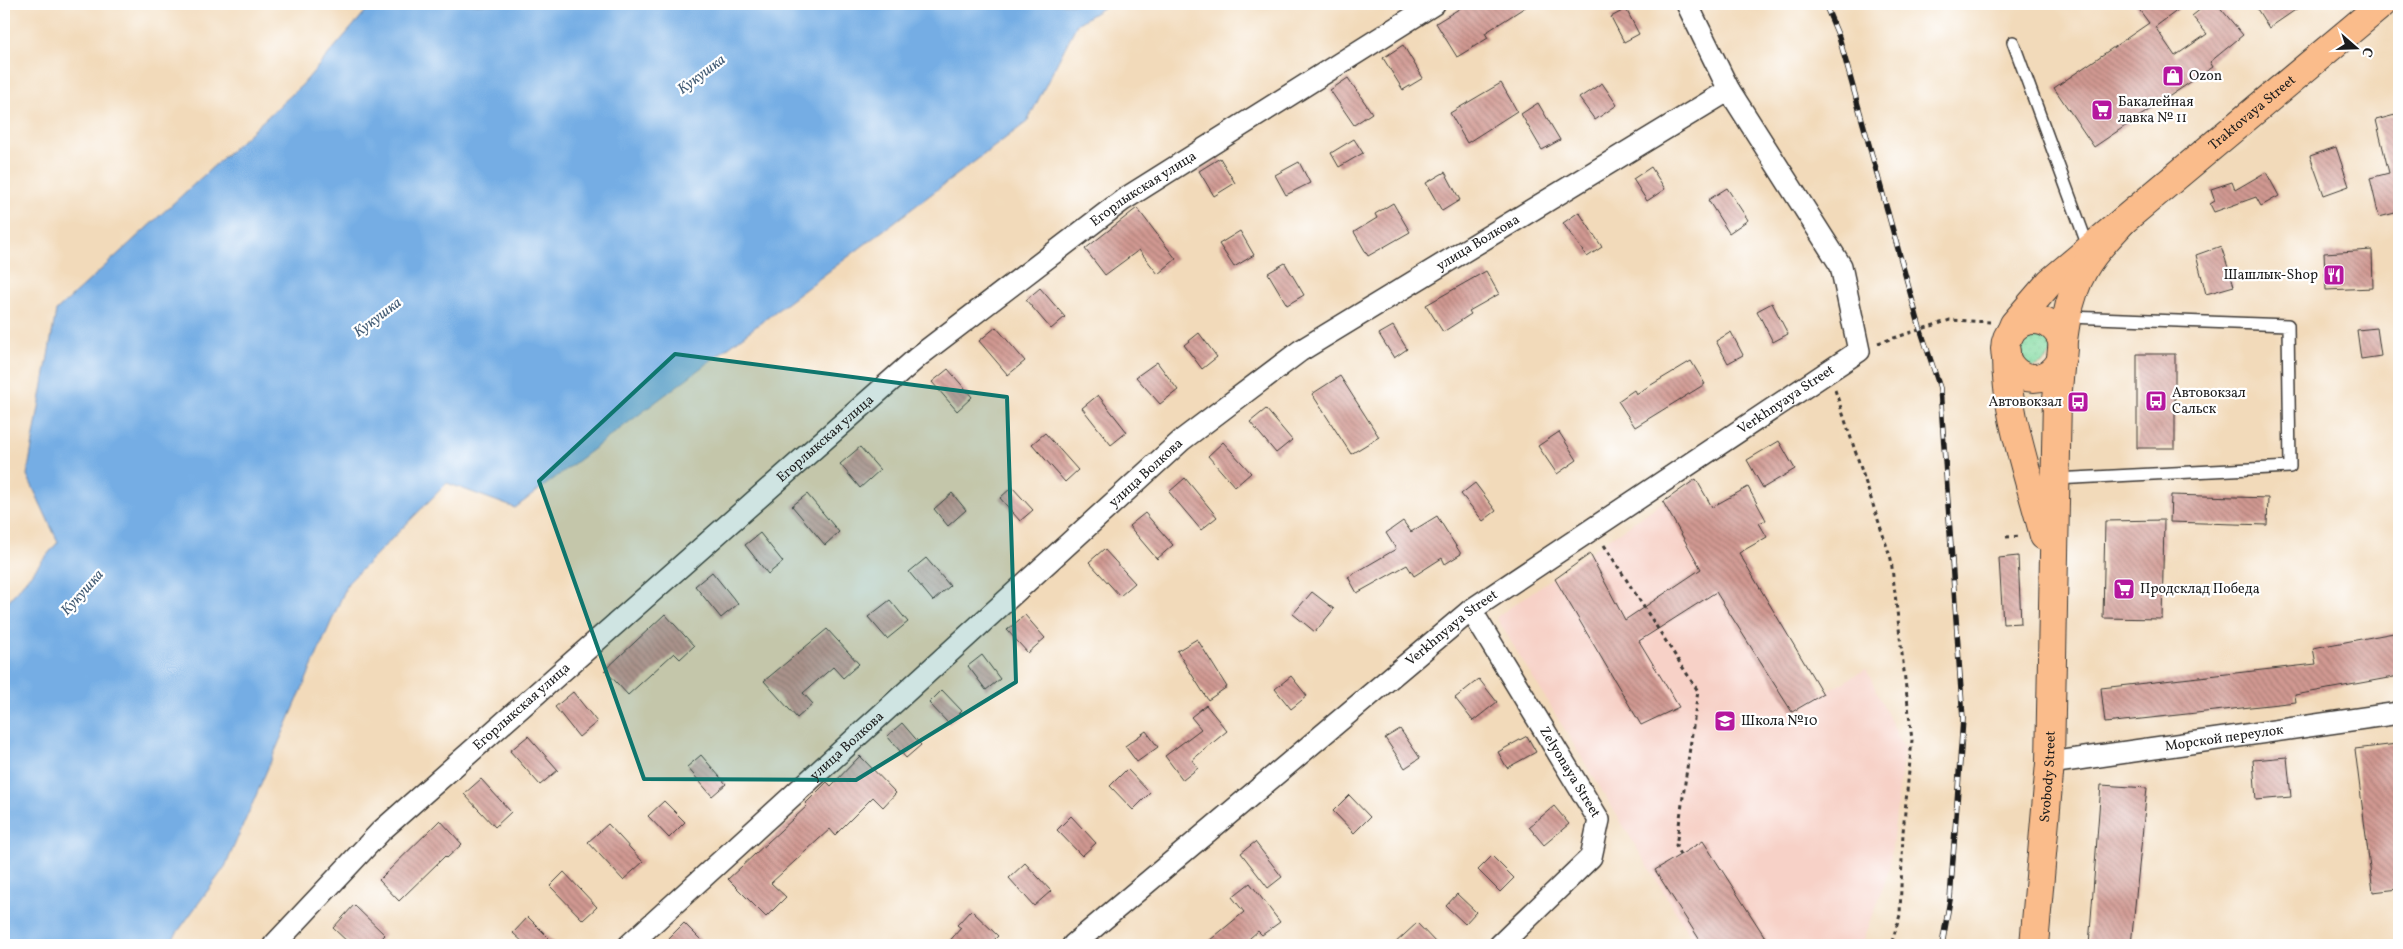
<svg xmlns="http://www.w3.org/2000/svg" width="2403" height="949" viewBox="0 0 2403 949" font-family="Vollkorn,serif">
  <style>
    .built { fill: #f7d1c7 }
    .grass { fill: url(#grass-dots); stroke: #4e7b5e }
    .water { fill: #75ade4; stroke: #486480 }
    .building { fill: url(#building-back-hatch) }
    .lines { fill: none; stroke-linecap: round; stroke-linejoin: round }
    .lane-casing { stroke: #3c3834; stroke-width: 14 }
    .street-casing { stroke: #3c3834; stroke-width: 24 }
    .primary-casing { stroke: #3c3834; stroke-width: 30 }
    .path { stroke: #3c3834; stroke-width: 3; stroke-dasharray: 4 4; stroke-linecap: butt }
    .lane { stroke: #fff; stroke-width: 11 }
    .street { stroke: #fff; stroke-width: 21 }
    .primary { stroke: #fabc8b; stroke-width: 28 }
    .rail-casing { stroke: #1c1c1c; stroke-width: 5.5 }
    .rail { stroke: #fff; stroke-width: 4; stroke-dasharray: 11; stroke-linecap: butt }
    .marked { fill: #0f766e; fill-opacity: 0.2; stroke: #0f766e; stroke-width: 4; stroke-linejoin: round }
    .labels { text-anchor: middle; dominant-baseline: central; stroke-width: 4.5; stroke-linejoin: round; paint-order: stroke }
    .poi-label { font-size: 14px; fill: #1c1c1c; stroke: #fff; text-anchor: start }
    .street-label { font-size: 14px; fill: #1c1c1c; stroke: #fff }
    .water-label { font-size: 15px; font-style: italic; fill: #445d76; stroke: #fff }
  </style>
  <defs>
    <pattern id="grass-dots" width="8" height="8" patternUnits="userSpaceOnUse" patternTransform="scale(1.25)"><rect width="8" height="8" fill="#81daa0"/><path d="M2 2h.1M6 6h.1" fill="none" stroke="#6fba89" stroke-width="1.8" stroke-linecap="round"/></pattern>
    <pattern id="building-back-hatch" width="6" height="6" patternUnits="userSpaceOnUse" patternTransform="scale(1.25)"><rect width="6" height="6" fill="#d19992"/><path d="M-1 5l2 2M0 0l6 6M5-1l2 2" fill="none" stroke="#a97c76"/></pattern>
  </defs>
  <rect width="100%" height="100%" fill="#fff"/>
  <filter id="ink" filterUnits="userSpaceOnUse"><feTurbulence type="fractalNoise" baseFrequency=".02" numOctaves="2"/><feDisplacementMap in="SourceGraphic" scale="10" xChannelSelector="R" yChannelSelector="G"/><feConvolveMatrix kernelMatrix="1 2 1 2 8 2 1 2 1" color-interpolation-filters="sRGB"/></filter>
  <filter id="wash" filterUnits="userSpaceOnUse"><feTurbulence type="fractalNoise" baseFrequency=".0096" numOctaves="4" result="noise"/><feDisplacementMap in="SourceGraphic" scale="20" xChannelSelector="R" yChannelSelector="G"/><feGaussianBlur stdDeviation="1.12" result="paint"/><feColorMatrix in="noise" values="0 0 0 0 0 0 0 0 0 0 0 0 0 0 0 0 0 1.4 0 .05"/><feComposite in="paint" operator="in"/></filter>
  <g filter="url(#wash)">
    <rect width="100%" height="100%" fill="#f2daba"/>
    <!-- built -->
    <path class="built" d="M 1696,479 L 1823,694 L 1866,669 L 1904,749 L 1889,871 L 1862,945 L 1696,945 L 1496,617 Z"/>
    <!-- grass -->
    <path class="grass" d="M 2030,326 C 2073,334 2044,382 2016,362 L 2011,346 L 2025,327 Z"/>
    <!-- water -->
    <path class="water" d="M 372,4 L 1109,4 L 1077,24 L 1027,122 L 515,508 L 447,483 L 348,583 L 225,867 L 168,945 L 4,945 L 4,606 L 58,542 L 27,475 L 56,311 L 302,85 Z"/>
    <g id="blocks">
      <!-- building -->
      <path class="building" d="M 1467,4 L 1530,4 L 1485,33 L 1488,38 L 1457,57 L 1436,23 Z
        M 2135,4 L 2186,4 L 2155,27 L 2175,56 L 2207,34 L 2192,16 L 2207,4 L 2217,4 L 2243,35 L 2210,62 L 2213,67 L 2094,147 L 2054,88 L 2149,23 Z
        M 2254,4 L 2304,4 L 2269,28 Z
        M 1626,9 L 1639,34 L 1624,42 L 1611,17 Z
        M 1403,45 L 1423,78 L 1403,90 L 1383,58 Z
        M 1348,78 L 1372,113 L 1354,125 L 1330,90 Z
        M 1501,83 L 1517,111 L 1467,143 L 1450,113 Z
        M 1602,83 L 1617,105 L 1595,120 L 1579,98 Z
        M 1538,103 L 1560,140 L 1542,150 L 1521,114 Z
        M 2399,114 L 2399,212 L 2379,217 L 2370,178 L 2389,173 L 2376,120 Z
        M 1354,139 L 1363,153 L 1339,167 L 1331,153 Z
        M 2336,147 L 2349,186 L 2324,195 L 2310,156 Z
        M 1220,158 L 1235,183 L 1214,196 L 1199,171 Z
        M 1299,162 L 1310,183 L 1286,195 L 1275,175 Z
        M 1651,167 L 1665,189 L 1647,201 L 1633,179 Z
        M 1445,172 L 1460,200 L 1442,211 L 1426,183 Z
        M 2266,172 L 2279,196 L 2261,206 L 2256,197 L 2214,212 L 2210,204 L 2215,201 L 2211,189 L 2232,182 L 2235,190 Z
        M 1727,188 L 1748,220 L 1729,233 L 1708,200 Z
        M 1393,203 L 1410,232 L 1368,256 L 1354,232 L 1377,218 L 1375,214 Z
        M 1137,208 L 1176,259 L 1158,274 L 1139,250 L 1105,275 L 1085,249 Z
        M 1579,212 L 1602,247 L 1587,257 L 1563,223 Z
        M 1240,231 L 1254,255 L 1234,267 L 1219,244 Z
        M 2221,246 L 2234,286 L 2206,294 L 2196,255 Z
        M 2372,250 L 2373,288 L 2326,290 L 2324,253 Z
        M 1285,263 L 1304,295 L 1287,305 L 1268,273 Z
        M 1486,271 L 1499,294 L 1469,311 L 1471,314 L 1443,332 L 1426,305 Z
        M 1040,288 L 1065,317 L 1051,329 L 1026,300 Z
        M 1772,303 L 1788,334 L 1773,342 L 1757,311 Z
        M 1393,326 L 1407,349 L 1394,358 L 1379,334 Z
        M 996,327 L 1025,361 L 1008,375 L 979,341 Z
        M 2377,328 L 2381,356 L 2361,359 L 2357,330 Z
        M 1731,332 L 1743,355 L 1728,363 L 1716,341 Z
        M 1199,333 L 1217,357 L 1202,369 L 1184,345 Z
        M 2137,354 L 2175,354 L 2175,448 L 2137,448 Z
        M 1691,361 L 1705,384 L 1635,427 L 1618,401 L 1634,390 L 1636,394 Z
        M 1157,362 L 1178,390 L 1160,404 L 1136,377 Z
        M 948,369 L 972,397 L 957,411 L 932,382 Z
        M 1340,376 L 1379,437 L 1351,454 L 1312,394 Z
        M 1098,395 L 1127,432 L 1111,445 L 1082,408 Z
        M 1266,409 L 1292,440 L 1276,453 L 1250,422 Z
        M 1559,432 L 1577,460 L 1557,474 L 1538,446 Z
        M 1045,433 L 1078,470 L 1065,482 L 1032,444 Z
        M 1779,441 L 1795,469 L 1763,488 L 1747,460 Z
        M 1223,442 L 1251,473 L 1235,487 L 1208,456 Z
        M 860,447 L 880,470 L 860,488 L 840,464 Z
        M 1185,478 L 1217,517 L 1201,530 L 1169,492 Z
        M 1696,479 L 1712,507 L 1748,487 L 1766,520 L 1759,523 L 1767,537 L 1739,553 L 1823,694 L 1792,712 L 1716,592 L 1639,641 L 1679,707 L 1641,725 L 1555,579 L 1590,554 L 1625,620 L 1701,569 L 1663,502 Z
        M 1475,483 L 1496,511 L 1483,521 L 1461,494 Z
        M 1012,487 L 1033,510 L 1020,521 L 1000,498 Z
        M 952,493 L 966,510 L 948,526 L 934,509 Z
        M 807,494 L 839,532 L 825,545 L 792,506 Z
        M 2171,495 L 2268,498 L 2267,525 L 2170,522 Z
        M 1145,513 L 1173,545 L 1157,559 L 1129,526 Z
        M 1437,516 L 1461,554 L 1445,564 L 1442,558 L 1414,576 L 1407,565 L 1357,593 L 1348,577 L 1396,549 L 1386,533 L 1403,521 L 1411,532 Z
        M 2164,520 L 2162,619 L 2103,618 L 2105,521 Z
        M 760,533 L 783,562 L 768,574 L 745,545 Z
        M 1104,549 L 1135,583 L 1120,596 L 1089,562 Z
        M 2018,556 L 2021,623 L 2003,624 L 1999,558 Z
        M 926,558 L 950,586 L 933,601 L 909,572 Z
        M 712,572 L 738,604 L 721,618 L 695,586 Z
        M 1312,592 L 1334,609 L 1315,632 L 1293,614 Z
        M 890,600 L 908,622 L 887,639 L 868,617 Z
        M 665,614 L 694,646 L 680,659 L 674,653 L 628,695 L 605,670 Z
        M 1025,615 L 1045,638 L 1028,653 L 1007,630 Z
        M 827,629 L 859,664 L 843,678 L 833,667 L 803,693 L 813,704 L 797,718 L 764,681 Z
        M 2399,632 L 2399,676 L 2295,695 L 2296,702 L 2105,723 L 2101,688 L 2316,664 L 2313,648 Z
        M 1197,639 L 1227,687 L 1208,700 L 1177,651 Z
        M 982,655 L 1000,679 L 986,690 L 968,666 Z
        M 1291,676 L 1307,696 L 1291,709 L 1275,689 Z
        M 1479,679 L 1497,702 L 1473,721 L 1455,698 Z
        M 942,690 L 962,711 L 949,724 L 929,703 Z
        M 573,692 L 597,722 L 579,737 L 555,707 Z
        M 1206,705 L 1227,731 L 1192,760 L 1198,768 L 1183,780 L 1165,756 L 1201,729 L 1191,717 Z
        M 902,723 L 921,745 L 906,758 L 887,736 Z
        M 1400,729 L 1420,758 L 1405,768 L 1385,738 Z
        M 1146,731 L 1158,747 L 1137,762 L 1125,746 Z
        M 528,736 L 558,770 L 540,785 L 510,751 Z
        M 1527,736 L 1536,752 L 1507,768 L 1498,752 Z
        M 2397,744 L 2399,766 L 2399,889 L 2373,892 L 2355,749 Z
        M 701,755 L 726,784 L 712,796 L 687,767 Z
        M 860,756 L 896,793 L 883,807 L 873,797 L 835,835 L 830,829 L 771,883 L 786,897 L 766,917 L 728,879 L 807,806 L 805,804 L 827,782 L 831,786 Z
        M 2287,757 L 2291,797 L 2256,800 L 2253,760 Z
        M 1127,769 L 1150,793 L 1133,810 L 1110,786 Z
        M 481,779 L 511,812 L 495,827 L 464,794 Z
        M 2101,785 L 2147,788 L 2131,945 L 2089,945 Z
        M 1349,795 L 1370,817 L 1354,833 L 1333,811 Z
        M 664,801 L 685,822 L 669,838 L 648,816 Z
        M 1554,806 L 1569,824 L 1544,845 L 1529,827 Z
        M 1071,816 L 1096,843 L 1082,856 L 1057,830 Z
        M 440,820 L 462,844 L 447,858 L 445,856 L 399,901 L 379,880 Z
        M 608,824 L 643,862 L 623,880 L 588,842 Z
        M 1703,841 L 1770,945 L 1703,945 L 1655,870 Z
        M 1255,842 L 1282,877 L 1268,888 L 1241,853 Z
        M 1492,856 L 1514,878 L 1500,892 L 1478,870 Z
        M 1025,863 L 1051,891 L 1034,906 L 1009,878 Z
        M 564,872 L 597,907 L 583,920 L 550,886 Z
        M 1250,883 L 1280,922 L 1262,935 L 1258,931 L 1242,945 L 1204,945 L 1244,912 L 1232,897 Z
        M 1457,894 L 1476,912 L 1465,924 L 1446,906 Z
        M 354,905 L 385,935 L 375,945 L 351,945 L 333,928 Z
        M 971,910 L 998,936 L 989,945 L 946,945 L 961,928 L 957,925 Z
        M 528,917 L 556,945 L 526,945 L 513,933 Z
        M 684,923 L 706,945 L 662,945 Z
        M 1417,923 L 1438,945 L 1393,945 Z"/>
    </g>
  </g>
  <g filter="url(#ink)">
    <use href="#blocks" fill-opacity="0" stroke="#3c3834" stroke-width="1"/>
    <g class="lines">
      <!-- lane casing -->
      <g class="lane-casing">
        <path id="lane" d="M 2013,42 L 2089,249
          M 2055,479 L 2290,467 L 2288,325 L 2068,317"/>
      </g>
      <!-- street casing -->
      <g class="street-casing">
        <g id="street">
          <path id="s1" d="M 1471,610 L 1599,820 L 1591,857 L 1500,945"/>
          <path id="s2" d="M 2050,763 L 2399,713"/>
          <path id="s3" d="M 274,945 L 381,831 L 919,356 L 1123,200 L 1434,4"/>
          <path id="s4" d="M 629,945 L 1182,440 L 1300,351 L 1729,90"/>
          <path id="s5" d="M 1073,945 L 1471,610 L 1859,351 L 1841,266 L 1729,90 L 1687,4"/>
        </g>
      </g>
      <!-- primary casing -->
      <g class="primary-casing">
        <g id="primary">
          <circle cx="2034" cy="349" r="29"/>
          <path id="s6" d="M 2009,336 L 2014,324 L 2050,282 L 2382,4"/>
          <path d="M 2006,352 C 2005,414 2029,475 2044,536"/>
          <path id="s7" d="M 2034,945 L 2050,763 L 2057,398 C 2062,357 2062,307 2084,269 C 2094,251 2109,236 2123,221"/>
        </g>
      </g>
      <!-- path -->
      <path class="path" d="M 1878,343 L 1950,320 L 1990,322
        M 1835,390 L 1891,559 L 1912,740 L 1903,832 L 1900,915 L 1891,945
        M 2006,537 L 2021,536
        M 1604,545 L 1698,691 L 1676,846 L 1680,855"/>
      <!-- lane -->
      <use href="#lane" class="lane"/>
      <!-- street -->
      <use href="#street" class="street"/>
      <!-- primary -->
      <use href="#primary" class="primary"/>
      <!-- rail casing -->
      <g class="rail-casing">
        <path id="rail" d="M 1825,4 L 1839,37 L 1920,328 L 1940,388 L 1963,719 L 1950,900 L 1942,945"/>
      </g>
      <!-- rail -->
      <use href="#rail" class="rail"/>
    </g>
  </g>
  <!-- marked area -->
  <path class="marked" d="M 675,354 L 1007,397 L 1016,682 L 856,780 L 644,779 L 539,481 Z"/>
  <!-- icons -->
  <defs>
    <g id="shop-square" transform="scale(1.125)"><rect x="-9" y="-9" width="18" height="18" rx="4" fill="#b5179e" stroke="#fff"/><path d="M-5-2.5h2.3a2.7 3.5 0 0 1 5.4 0H5L5.5 6h-11ZM-1.5-2.5h3a1.5 2.3 0 0 0-3 0Z" fill="#fff"/></g>
    <g id="supermarket-square" transform="scale(1.125)"><rect x="-9" y="-9" width="18" height="18" rx="4" fill="#b5179e" stroke="#fff"/><path d="M-6-5.5h2.5l.6 2H6L4.5 2H-2.5L-4.4-4H-6ZM-1.5 3.2a1.3 1.3 0 1 0 .1 0ZM3 3.2a1.3 1.3 0 1 0 .1 0Z" fill="#fff"/></g>
    <g id="restaurant-square" transform="scale(1.125)"><rect x="-9" y="-9" width="18" height="18" rx="4" fill="#b5179e" stroke="#fff"/><path d="M-5-6h1v4h1v-4h1v4h1v-4h1v5L-1.5 .5V6h-2V.5L-5-1ZM5-6V6H3V1.5H1.5Q1.5-4 5-6Z" fill="#fff"/></g>
    <g id="bus-square" transform="scale(1.125)"><rect x="-9" y="-9" width="18" height="18" rx="4" fill="#b5179e" stroke="#fff"/><path d="M-5-6H5V4H4V6H2V4H-2V6H-4V4H-5ZM-3.5-4V0h7V-4ZM-3.5 1.2v1.5H-2V1.2ZM2 1.2v1.5H3.5V1.2Z" fill="#fff"/></g>
    <g id="school-square" transform="scale(1.125)"><rect x="-9" y="-9" width="18" height="18" rx="4" fill="#b5179e" stroke="#fff"/><path d="M0-5L7-2L0 1L-7-2ZM-4 1L0 2.5L4 1V4Q0 6-4 4Z" fill="#fff"/></g>
  </defs>
  <g fill-rule="evenodd">
    <use href="#shop-square" x="2173" y="76"/>
    <use href="#supermarket-square" x="2102" y="110"/>
    <use href="#restaurant-square" x="2334" y="275"/>
    <use href="#bus-square" x="2156" y="401"/>
    <use href="#bus-square" x="2078" y="402"/>
    <use href="#supermarket-square" x="2124" y="589"/>
    <use href="#school-square" x="1725" y="721"/>
  </g>
  <g class="labels">
    <!-- poi labels -->
    <g class="poi-label">
      <text x="2189" y="76">Ozon</text>
      <text x="2118" y="102">Бакалейная<tspan x="2118" dy="16">лавка № 11</tspan></text>
      <text x="2318" y="275" text-anchor="end">Шашлык-Shop</text>
      <text x="2172" y="393">Автовокзал<tspan x="2172" dy="16">Сальск</tspan></text>
      <text x="2062" y="402" text-anchor="end">Автовокзал</text>
      <text x="2140" y="589">Продсклад Победа</text>
      <text x="1741" y="721">Школа №10</text>
    </g>
    <!-- street labels -->
    <g class="street-label">
      <text stroke="none"><textPath href="#s6" startOffset="332">Traktovaya Street</textPath></text>
      <text stroke="none"><textPath href="#s3" startOffset="1154">Егорлыкская улица</textPath></text>
      <text stroke="none"><textPath href="#s4" startOffset="1105">улица Волкова</textPath></text>
      <text stroke="none"><textPath href="#s5" startOffset="899">Verkhnyaya Street</textPath></text>
      <text stroke="none"><textPath href="#s3" startOffset="749">Егорлыкская улица</textPath></text>
      <text stroke="none"><textPath href="#s4" startOffset="700">улица Волкова</textPath></text>
      <text stroke="none"><textPath href="#s5" startOffset="494">Verkhnyaya Street</textPath></text>
      <text stroke="none"><textPath href="#s3" startOffset="344">Егорлыкская улица</textPath></text>
      <text stroke="none"><textPath href="#s2" startOffset="176">Морской переулок</textPath></text>
      <text stroke="none"><textPath href="#s4" startOffset="295">улица Волкова</textPath></text>
      <text stroke="none"><textPath href="#s1" startOffset="190">Zelyonaya Street</textPath></text>
      <text stroke="none"><textPath href="#s7" startOffset="169">Svobody Street</textPath></text>
    </g>
    <!-- water labels -->
    <g class="water-label">
      <text transform="translate(702 75) rotate(-37)">Кукушка</text>
      <text transform="translate(378 318) rotate(-37)">Кукушка</text>
      <text transform="translate(83 593) rotate(-48)">Кукушка</text>
    </g>
  </g>
  <!-- margin -->
  <rect width="2403" height="949" fill="none" stroke="#fff" stroke-width="20"/>
  <!-- north arrow -->
  <g transform="translate(2356 48) rotate(110)" stroke="#ffffff" stroke-width="4" paint-order="stroke">
  <path d="M0-4L9 19L0 12L-9 19Z" fill="#1c1c1c"/>
  <text y="-8" font-size="14" font-weight="bold" text-anchor="middle" fill="#1c1c1c">С</text>
  </g>
</svg>
